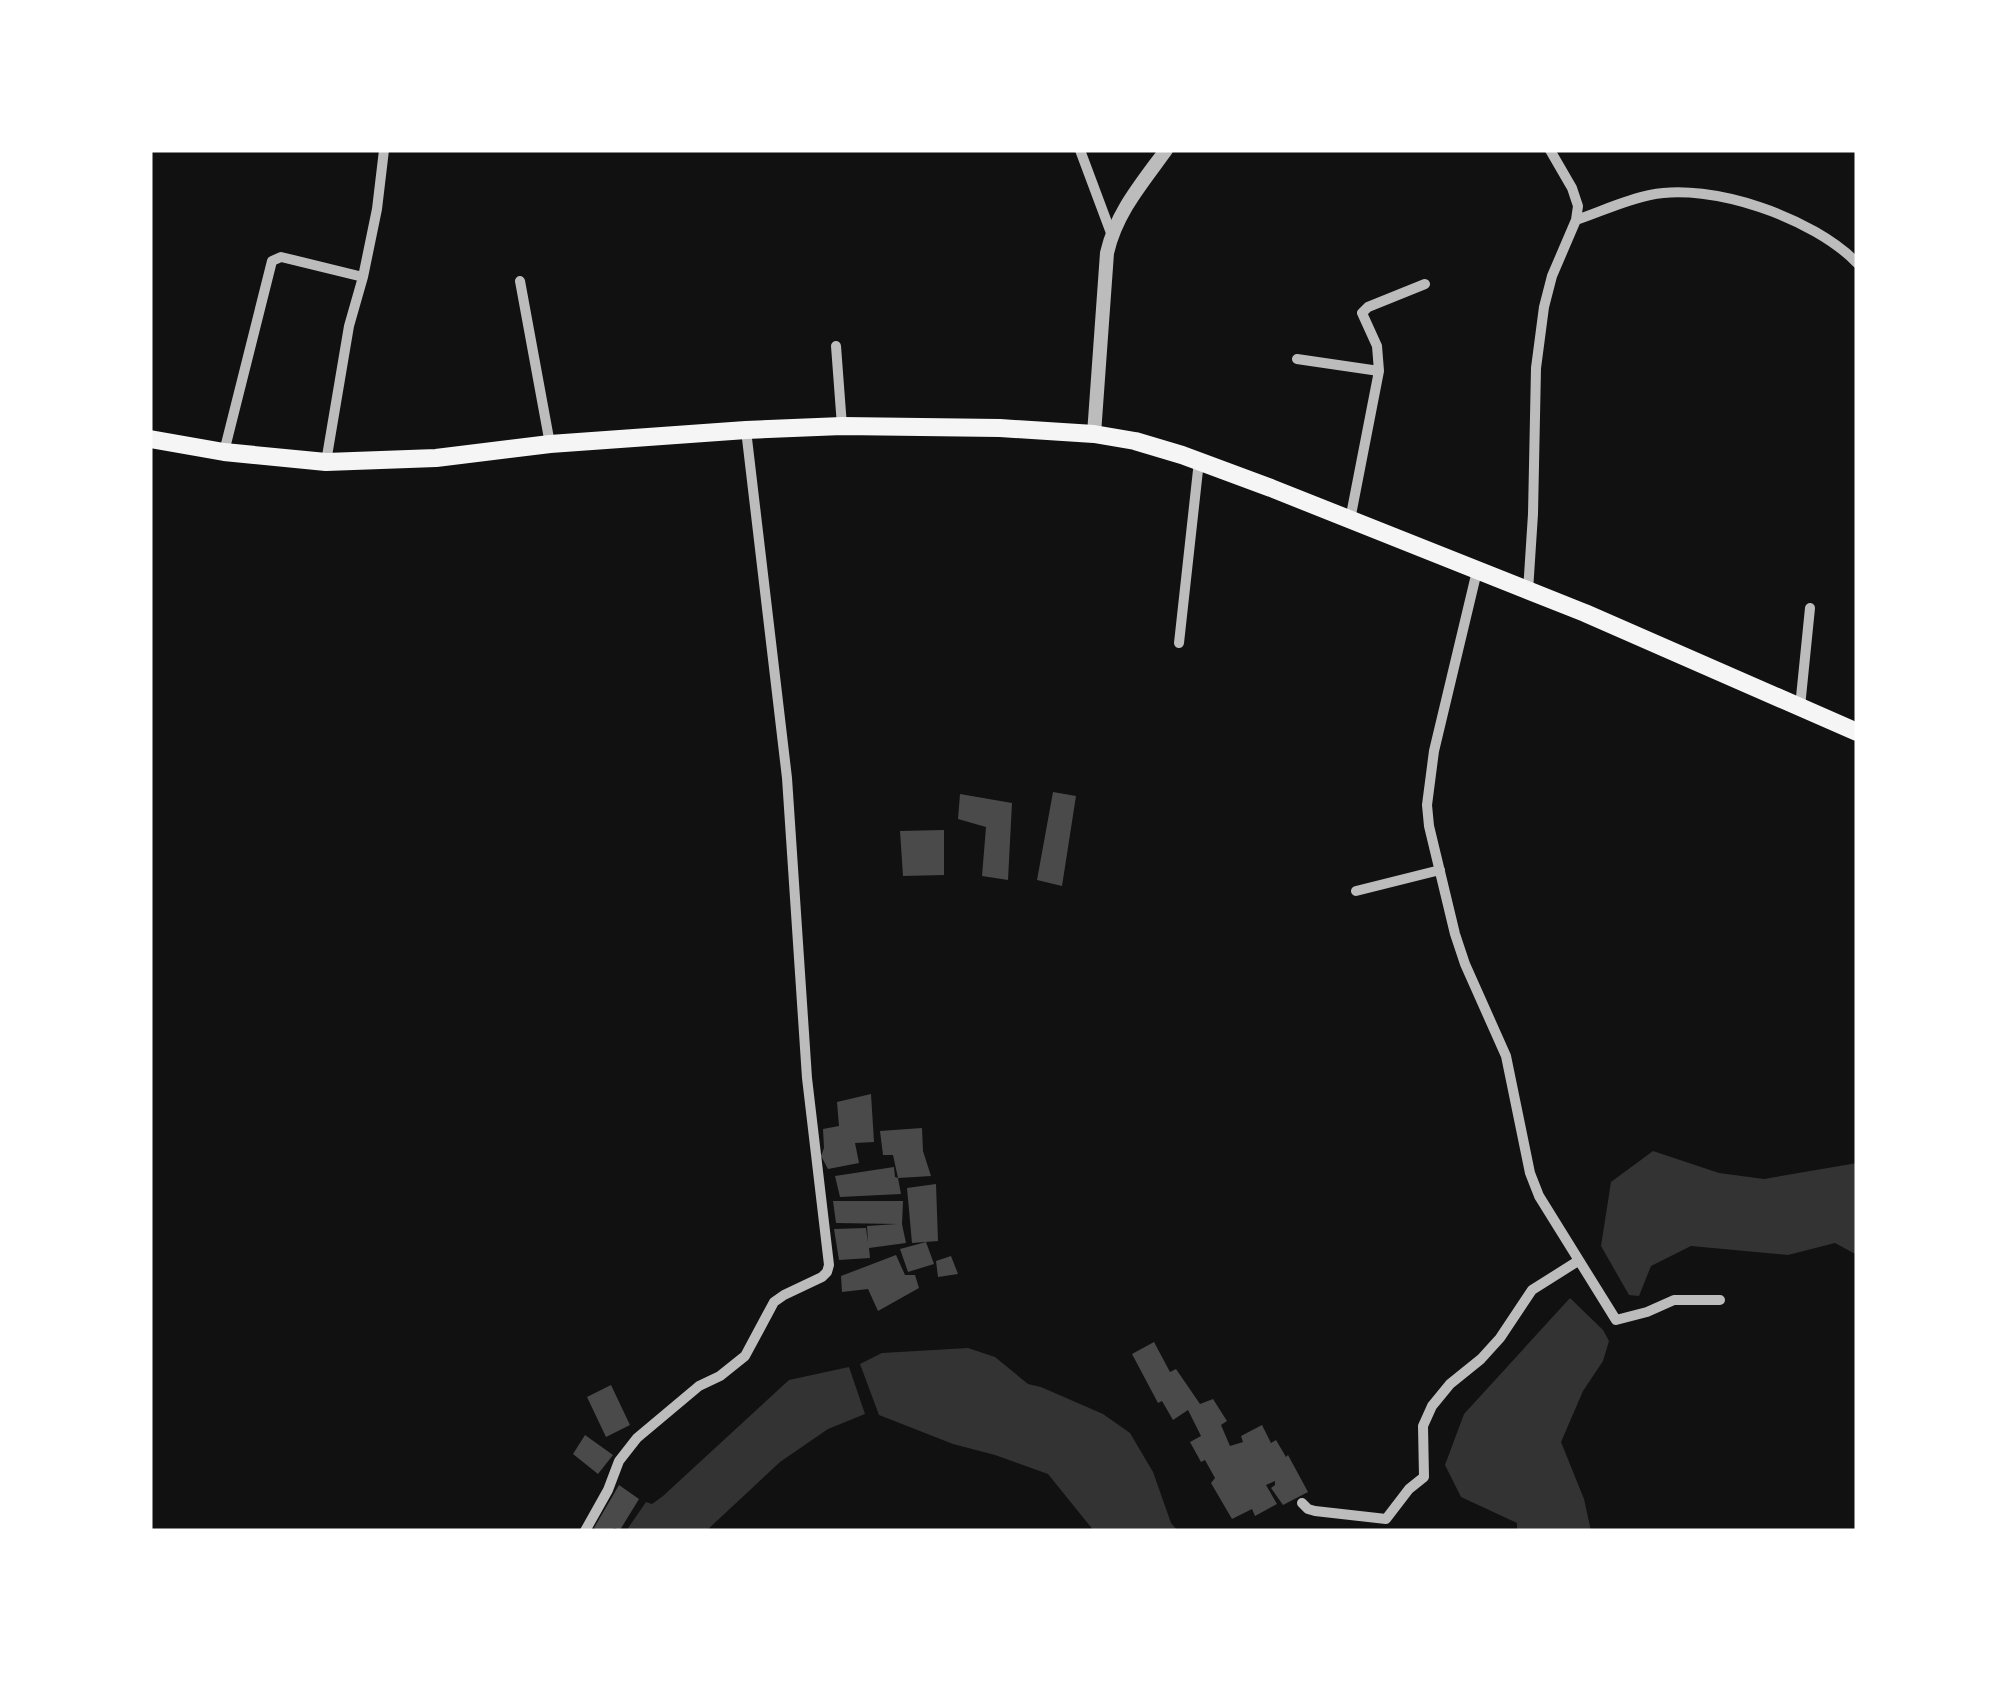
<svg xmlns="http://www.w3.org/2000/svg" width="2007" height="1681" viewBox="0 0 2007 1681" font-family="'Nunito Sans',sans-serif">
  <style>
    .water { fill: #333 }
    .building { fill: #4a4a4a }
    .lines { fill: none; stroke-linecap: round; stroke-linejoin: round }
    .minor { stroke: #bcbcbc; stroke-width: 10 }
    .tertiary { stroke: #bcbcbc; stroke-width: 14 }
    .primary { stroke: #f5f5f5; stroke-width: 18 }
  </style>
  <rect width="100%" height="100%" fill="#111"/>
  <!-- water -->
  <path class="water" d="M 1653,1151 L 1719,1173 L 1764,1179 L 1857,1163 L 1857,1255 L 1835,1243 L 1788,1255 L 1691,1246 L 1651,1266 L 1639,1296 L 1629,1295 L 1601,1246 L 1611,1182 Z
    M 1570,1298 L 1603,1330 L 1609,1341 L 1603,1361 L 1583,1391 L 1561,1442 L 1584,1499 L 1591,1531 L 1517,1531 L 1517,1523 L 1461,1497 L 1445,1465 L 1464,1414 Z
    M 968,1348 L 995,1357 L 1028,1384 L 1041,1387 L 1103,1414 L 1130,1433 L 1153,1472 L 1171,1523 L 1178,1531 L 1094,1531 L 1048,1474 L 995,1455 L 953,1444 L 879,1415 L 860,1364 L 882,1353 Z
    M 849,1367 L 865,1414 L 828,1429 L 780,1462 L 706,1531 L 626,1531 L 646,1502 L 652,1504 L 663,1496 L 789,1380 Z"/>
  <!-- building -->
  <path class="building" d="M 1053,792 L 1076,796 L 1062,886 L 1037,880 Z
    M 960,794 L 1012,803 L 1008,880 L 982,876 L 986,827 L 958,819 Z
    M 944,830 L 944,875 L 903,876 L 900,831 Z
    M 871,1094 L 874,1142 L 855,1143 L 859,1163 L 828,1169 L 821,1156 L 824,1148 L 823,1129 L 839,1126 L 837,1102 Z
    M 922,1128 L 923,1151 L 931,1176 L 898,1178 L 893,1155 L 883,1155 L 880,1131 Z
    M 894,1167 L 895,1177 L 898,1178 L 901,1194 L 840,1197 L 835,1176 Z
    M 936,1184 L 938,1241 L 912,1243 L 907,1188 Z
    M 833,1201 L 903,1201 L 902,1224 L 906,1243 L 869,1248 L 870,1258 L 839,1260 L 834,1229 L 866,1228 L 868,1243 L 867,1226 L 897,1224 L 836,1223 Z
    M 926,1242 L 934,1264 L 908,1272 L 900,1249 Z
    M 896,1255 L 905,1275 L 915,1275 L 919,1288 L 878,1311 L 868,1289 L 842,1292 L 841,1276 Z
    M 951,1256 L 958,1274 L 938,1277 L 936,1261 Z
    M 1154,1342 L 1170,1372 L 1176,1369 L 1200,1404 L 1213,1399 L 1227,1421 L 1221,1425 L 1230,1446 L 1243,1442 L 1241,1436 L 1262,1425 L 1271,1443 L 1276,1440 L 1286,1457 L 1288,1455 L 1308,1492 L 1283,1505 L 1271,1488 L 1275,1485 L 1275,1481 L 1266,1485 L 1277,1504 L 1255,1516 L 1252,1509 L 1232,1519 L 1211,1483 L 1215,1478 L 1205,1460 L 1201,1462 L 1190,1442 L 1201,1436 L 1188,1410 L 1173,1420 L 1162,1401 L 1158,1403 L 1132,1354 Z
    M 611,1385 L 630,1425 L 606,1437 L 587,1397 Z
    M 585,1435 L 613,1455 L 598,1474 L 573,1454 Z
    M 619,1485 L 639,1499 L 620,1530 L 614,1528 L 611,1531 L 600,1531 L 594,1528 Z"/>
  <g class="lines">
    <!-- minor -->
    <path class="minor" d="M 1080,150 L 1111,233
      M 1576,220 C 1600,212 1625,200 1650,195 C 1711,182 1814,218 1857,263
      M 520,281 L 550,444
      M 836,346 L 842,426
      M 1297,359 L 1379,371
      M 224,452 L 272,261 L 281,257 L 363,277
      M 326,462 L 349,326 L 363,277 L 377,209 L 384,150
      M 1350,520 L 1379,371 L 1377,346 L 1362,313 L 1368,307 L 1425,284
      M 1477,571 L 1434,751 L 1427,805 L 1429,826 L 1455,934 L 1465,964 L 1506,1056 L 1530,1173 L 1539,1196 L 1616,1320 L 1647,1312 L 1674,1300 L 1720,1300
      M 1528,591 L 1533,514 L 1536,368 L 1544,307 L 1552,276 L 1576,220 L 1578,206 L 1572,188 L 1550,150
      M 1179,643 L 1199,461
      M 1800,707 L 1810,608
      M 1356,891 L 1440,870
      M 1302,1503 L 1308,1509 L 1315,1511 L 1386,1519 L 1409,1489 L 1424,1477 L 1423,1426 L 1432,1406 L 1450,1384 L 1481,1359 L 1500,1338 L 1532,1290 L 1578,1261
      M 585,1531 L 608,1490 L 619,1461 L 637,1438 L 699,1386 L 720,1376 L 745,1356 L 774,1302 L 784,1295 L 822,1277 L 827,1272 L 829,1265 L 807,1078 L 787,778 L 746,430"/>
    <!-- tertiary -->
    <path class="tertiary" d="M 1094,434 L 1107,253 C 1116,213 1142,183 1166,150"/>
    <!-- primary -->
    <path class="primary" d="M 150,439 L 224,452 L 326,462 L 436,458 L 550,444 L 746,430 L 842,426 L 1000,428 L 1094,434 L 1135,441 L 1182,455 L 1271,488 L 1585,613 L 1857,732"/>
  </g>
  <!-- border -->
  <rect width="2007" height="1681" fill="none" stroke="#ffffff" stroke-width="305"/>
</svg>
